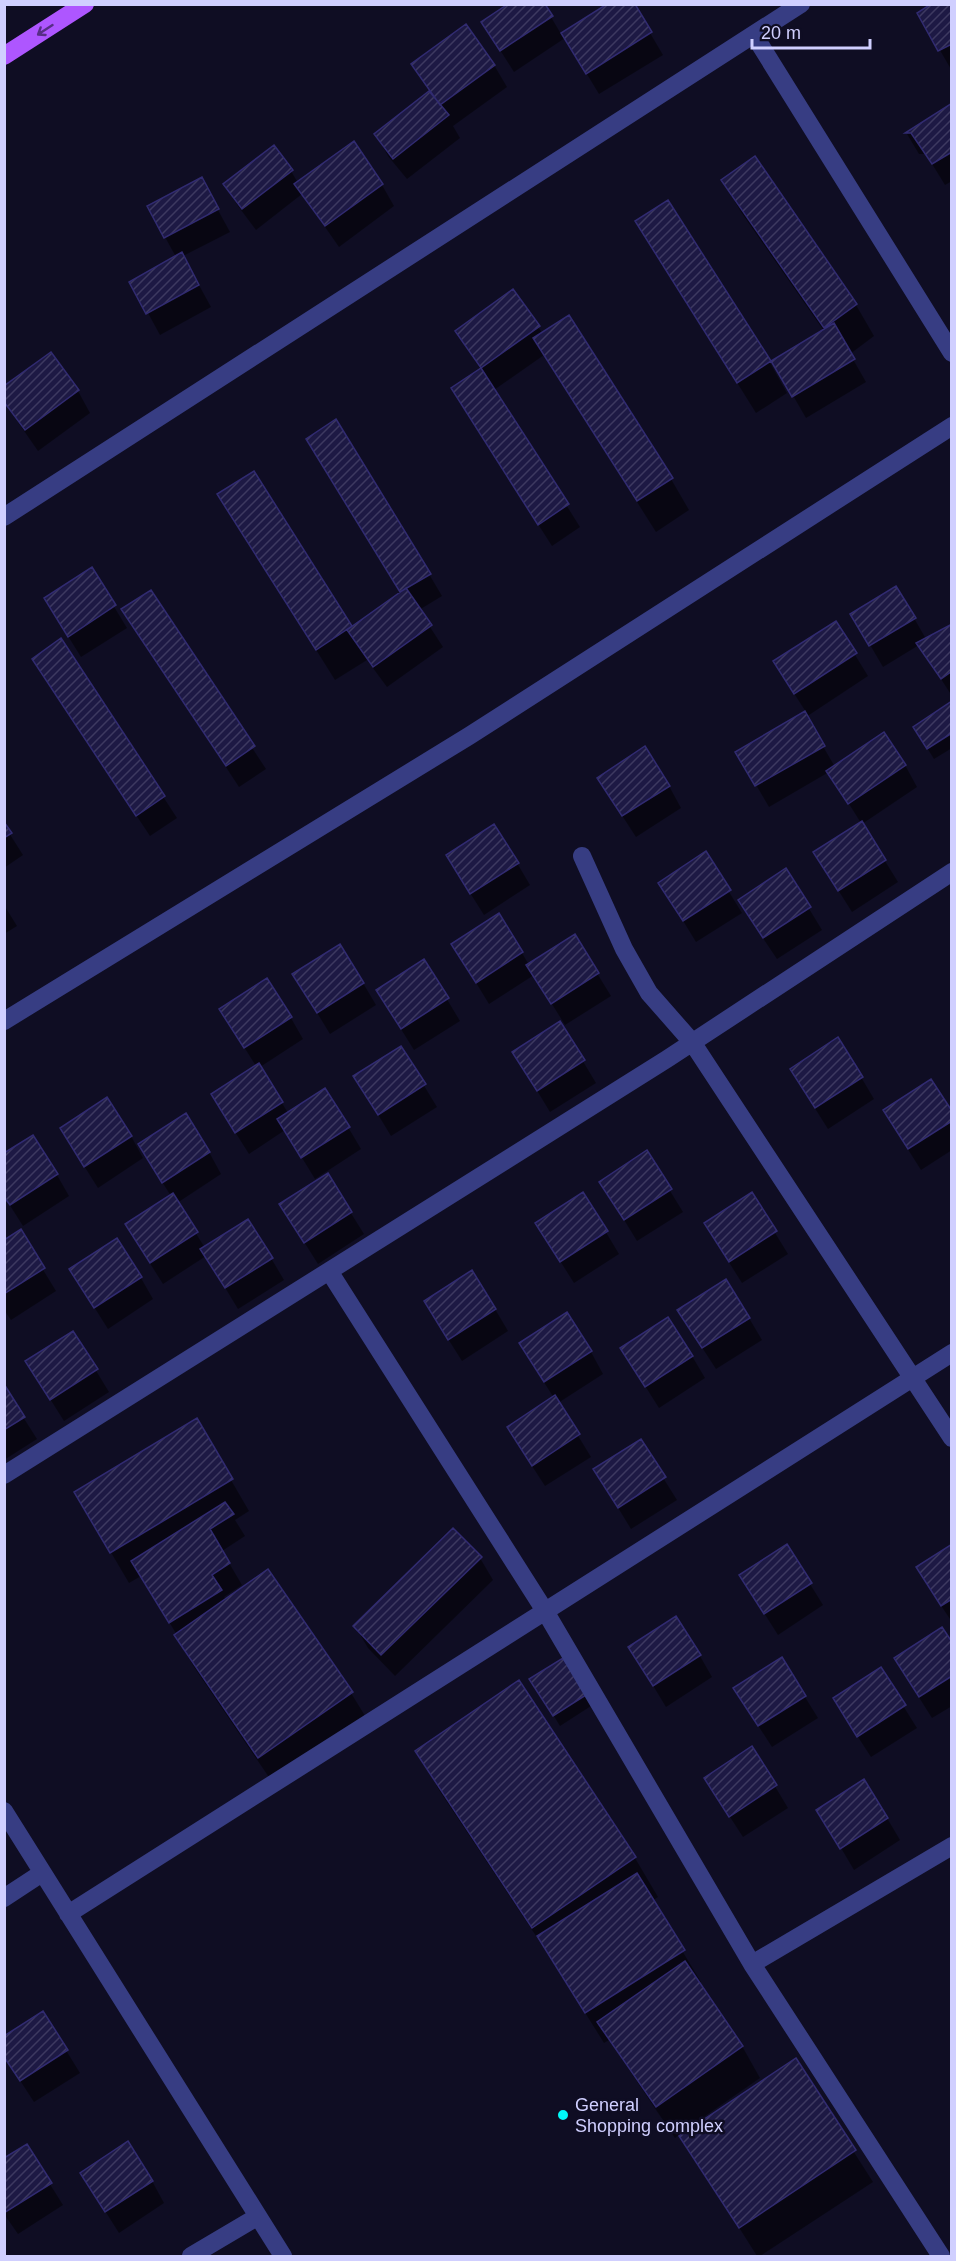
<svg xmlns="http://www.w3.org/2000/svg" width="956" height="2261" viewBox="0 0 956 2261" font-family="Arial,sans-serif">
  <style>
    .shadow { fill: #0007 }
    .building { fill: url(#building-hatch); stroke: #312b71; stroke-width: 1.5 }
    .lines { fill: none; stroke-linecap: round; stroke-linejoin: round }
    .minor { stroke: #373d83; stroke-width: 18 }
    .major { stroke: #ae56ff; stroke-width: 18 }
    .oneway { stroke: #572e86 }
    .poi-dot { fill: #00faf8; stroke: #0f0d23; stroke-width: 2 }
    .labels { text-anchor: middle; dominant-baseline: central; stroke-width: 5; stroke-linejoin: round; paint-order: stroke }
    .poi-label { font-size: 18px; fill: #d0cfff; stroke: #0f0d23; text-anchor: start }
  </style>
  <defs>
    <pattern id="building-hatch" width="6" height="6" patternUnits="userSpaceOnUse" patternTransform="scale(1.5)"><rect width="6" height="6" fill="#1d1944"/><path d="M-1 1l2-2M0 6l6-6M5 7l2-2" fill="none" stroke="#3d3960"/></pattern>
  </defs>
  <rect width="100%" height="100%" fill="#0f0d23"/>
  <!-- shadow -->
  <path class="shadow" d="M 610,4 L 633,4 L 663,55 L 599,94 L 565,38 L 514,72 L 483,23 L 551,17 L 561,34 Z
    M 952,4 L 952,71 L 919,14 Z
    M 413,64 L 494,65 L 507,87 L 453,126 L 460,138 L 407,179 L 388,156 L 376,134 L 430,92 Z
    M 952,105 L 952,181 L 945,185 L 926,154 L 919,154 L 907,134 Z
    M 291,171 L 298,183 L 382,185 L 394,206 L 339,247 L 302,194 L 256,230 L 238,206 L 225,185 Z
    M 723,181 L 856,305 L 874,336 L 850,354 L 866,382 L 806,418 L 773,361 L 824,331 L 741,212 Z
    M 213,201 L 230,232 L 183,256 L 211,307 L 160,335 L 131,282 L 176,257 L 165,237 Z
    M 637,222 L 769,361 L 787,393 L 756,413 Z
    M 513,291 L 543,334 L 671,479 L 689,510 L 656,532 L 544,355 L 494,390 L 580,527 L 552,546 L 465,410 L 481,370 L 456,331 Z
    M 51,354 L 78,391 L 90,413 L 38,451 L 4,402 Z
    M 320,461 L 429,574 L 442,596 L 419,610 L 443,647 L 387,687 L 367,660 L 335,680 L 219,495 L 253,473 L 352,628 L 401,593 Z
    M 91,569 L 127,628 L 81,657 L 58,620 Z
    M 150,592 L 266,769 L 239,787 L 123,610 Z
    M 852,614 L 914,618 L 926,639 L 952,625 L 952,696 L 919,645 L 883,667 Z
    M 836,624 L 868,676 L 806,717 L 835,767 L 905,765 L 917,787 L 862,824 L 898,882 L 852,912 L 828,874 L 861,823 L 829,772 L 769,807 L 737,752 L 806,712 L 788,684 Z
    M 61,640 L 177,818 L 150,836 L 47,681 Z
    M 952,703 L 952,748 L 934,759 L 921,738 Z
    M 669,786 L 681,808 L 636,837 L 612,800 Z
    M 4,825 L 23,855 L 4,868 Z
    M 705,853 L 742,913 L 696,942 L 660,883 Z
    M 517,863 L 530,885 L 484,915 L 460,877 Z
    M 786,871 L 822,930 L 777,959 L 752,922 Z
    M 4,905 L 17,926 L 4,934 Z
    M 574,936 L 611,996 L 565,1025 L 534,975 L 489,1004 L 453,945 L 522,953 L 529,965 Z
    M 424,961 L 460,1021 L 414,1050 L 391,1013 Z
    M 294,975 L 363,983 L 376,1005 L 330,1034 Z
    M 291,1018 L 303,1039 L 260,1067 L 288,1113 L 348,1127 L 361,1149 L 315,1179 L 285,1130 L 249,1154 L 225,1116 L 256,1066 L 234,1031 Z
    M 560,1023 L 596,1083 L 550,1112 L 527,1074 Z
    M 401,1048 L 437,1107 L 391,1136 L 368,1098 Z
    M 861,1077 L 874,1099 L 828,1129 L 804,1091 Z
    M 952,1114 L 952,1150 L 921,1170 L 897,1132 Z
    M 131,1136 L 143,1158 L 98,1188 L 74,1150 Z
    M 209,1152 L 221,1174 L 177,1203 L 205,1248 L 271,1258 L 284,1280 L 238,1309 L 206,1256 L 163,1284 L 139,1246 L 171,1196 L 152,1166 Z
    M 646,1152 L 683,1212 L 637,1241 L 601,1182 Z
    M 57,1175 L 69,1196 L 23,1226 L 4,1196 Z
    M 327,1175 L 364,1234 L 318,1264 L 294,1226 Z
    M 583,1194 L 619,1254 L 574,1283 L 550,1245 Z
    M 751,1194 L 788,1254 L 742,1283 L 718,1245 Z
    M 20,1232 L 56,1291 L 11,1320 L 4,1310 L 4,1242 Z
    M 141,1278 L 153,1299 L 108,1329 L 84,1291 Z
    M 495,1309 L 508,1331 L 462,1361 L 438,1323 Z
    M 749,1318 L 762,1340 L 716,1369 L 692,1332 Z
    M 73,1333 L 109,1392 L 64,1421 L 40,1383 Z
    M 591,1352 L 603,1374 L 558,1403 L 591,1457 L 545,1486 L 521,1449 L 554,1398 L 533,1365 Z
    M 692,1356 L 705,1378 L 659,1408 L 635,1370 Z
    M 4,1387 L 37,1439 L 4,1460 Z
    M 196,1420 L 249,1511 L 235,1520 L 245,1536 L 222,1551 L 242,1585 L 224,1597 L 227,1600 L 268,1572 L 351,1693 L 370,1724 L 277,1789 L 194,1667 L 176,1636 L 177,1635 L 141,1576 L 129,1583 L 76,1493 Z
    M 640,1441 L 677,1500 L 631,1529 L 595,1470 Z
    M 952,1546 L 952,1622 L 930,1589 Z
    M 480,1558 L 493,1580 L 395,1676 L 368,1648 L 355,1626 Z
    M 810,1584 L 823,1605 L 778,1635 L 754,1597 Z
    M 952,1645 L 952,1706 L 932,1718 L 908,1680 Z
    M 700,1656 L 712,1677 L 666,1707 L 643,1669 Z
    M 563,1660 L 591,1706 L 560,1726 L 538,1690 Z
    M 880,1669 L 917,1728 L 871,1757 L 847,1720 Z
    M 518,1682 L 635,1858 L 658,1897 L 652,1901 L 701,1982 L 699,1983 L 742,2046 L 760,2078 L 698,2121 L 700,2124 L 795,2060 L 873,2182 L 760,2256 L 757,2256 L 680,2134 L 675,2138 L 609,2040 L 604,2043 L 556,1966 L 439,1790 L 417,1751 Z
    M 805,1697 L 818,1718 L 772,1747 L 748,1710 Z
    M 752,1748 L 788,1808 L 743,1837 L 719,1800 Z
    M 887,1818 L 900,1840 L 854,1870 L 831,1831 Z
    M 43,2013 L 80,2073 L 34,2102 L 10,2065 Z
    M 26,2146 L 63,2205 L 18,2234 L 4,2214 L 4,2160 Z
    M 152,2181 L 164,2203 L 119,2233 L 95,2195 Z"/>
  <!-- building -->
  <path class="building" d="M 508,4 L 545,4 L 553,16 L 500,51 L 481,22 Z
    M 607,4 L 635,4 L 652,32 L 586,74 L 561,33 Z
    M 931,4 L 952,4 L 952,44 L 938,51 L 917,13 Z
    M 466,24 L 495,65 L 440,105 L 411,64 Z
    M 429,91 L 449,115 L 393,159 L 374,134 Z
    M 952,103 L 952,152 L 932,164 L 911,133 L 905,133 Z
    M 354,141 L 383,184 L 325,226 L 294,184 Z
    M 274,145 L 293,170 L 242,209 L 223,184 Z
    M 755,156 L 857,304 L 824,328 L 721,180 Z
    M 202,177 L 219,209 L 164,238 L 147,206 Z
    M 668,200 L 771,361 L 737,383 L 635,221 Z
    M 182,252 L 199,285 L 146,314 L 129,282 Z
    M 513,289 L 540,326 L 481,368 L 455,331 Z
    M 569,315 L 673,478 L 637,501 L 533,338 Z
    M 834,323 L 855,359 L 792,397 L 771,361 Z
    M 51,352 L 79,390 L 25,430 L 4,402 L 4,386 Z
    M 481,368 L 569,504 L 538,525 L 451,388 Z
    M 336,419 L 431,574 L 400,592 L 306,439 Z
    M 254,471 L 352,626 L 316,650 L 217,494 Z
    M 92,567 L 116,605 L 68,637 L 44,598 Z
    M 896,586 L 916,618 L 869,646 L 850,614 Z
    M 406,588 L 432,625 L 373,667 L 347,630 Z
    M 151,590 L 255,746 L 226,766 L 121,609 Z
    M 836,621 L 857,653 L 794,694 L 773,661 Z
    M 952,624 L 952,671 L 941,679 L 916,643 Z
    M 61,638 L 165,796 L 136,816 L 32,659 Z
    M 952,701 L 952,733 L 927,749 L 913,727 Z
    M 805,711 L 825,746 L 755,786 L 735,752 Z
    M 884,732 L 906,765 L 848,804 L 826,771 Z
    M 645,746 L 670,786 L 622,816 L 597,778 Z
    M 862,821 L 886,860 L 838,891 L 813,852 Z
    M 4,822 L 12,833 L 4,838 Z
    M 494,824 L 519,863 L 470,894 L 446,855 Z
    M 706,851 L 731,890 L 683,921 L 658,883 Z
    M 786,868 L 811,907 L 763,938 L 738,900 Z
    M 499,913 L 523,952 L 476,983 L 451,944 Z
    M 575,934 L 599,973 L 551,1004 L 526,965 Z
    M 340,944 L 364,983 L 317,1013 L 292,974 Z
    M 424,959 L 449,998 L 401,1029 L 376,990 Z
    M 267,978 L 292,1017 L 244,1048 L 219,1009 Z
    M 560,1021 L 585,1060 L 537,1091 L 512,1052 Z
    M 838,1037 L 863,1077 L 815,1108 L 790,1069 Z
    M 401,1046 L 426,1084 L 378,1115 L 353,1076 Z
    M 259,1063 L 283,1102 L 235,1133 L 211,1094 Z
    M 931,1079 L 952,1111 L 952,1121 L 908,1149 L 883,1110 Z
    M 325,1088 L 350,1127 L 301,1158 L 277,1119 Z
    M 107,1097 L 132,1136 L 84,1167 L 60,1128 Z
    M 186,1113 L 210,1152 L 162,1183 L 138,1144 Z
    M 33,1135 L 58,1174 L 10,1205 L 4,1197 L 4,1153 Z
    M 647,1150 L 672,1189 L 624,1220 L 599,1182 Z
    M 328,1173 L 352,1212 L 304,1243 L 279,1204 Z
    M 583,1192 L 608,1231 L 560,1262 L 535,1223 Z
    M 752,1192 L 777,1231 L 729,1262 L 704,1223 Z
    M 173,1193 L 198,1232 L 150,1263 L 125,1224 Z
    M 248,1219 L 273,1258 L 225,1288 L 200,1249 Z
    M 21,1229 L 45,1268 L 4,1294 L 4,1240 Z
    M 117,1238 L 142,1277 L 94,1308 L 69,1269 Z
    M 472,1270 L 496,1309 L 448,1340 L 424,1301 Z
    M 726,1279 L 750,1318 L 702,1348 L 677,1310 Z
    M 567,1312 L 592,1351 L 544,1382 L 519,1343 Z
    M 668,1317 L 693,1356 L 645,1387 L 620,1348 Z
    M 73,1331 L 98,1369 L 50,1400 L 25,1361 Z
    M 4,1384 L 25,1417 L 4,1430 Z
    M 555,1395 L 580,1434 L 532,1466 L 507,1427 Z
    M 197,1418 L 233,1479 L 110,1553 L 74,1492 Z
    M 641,1439 L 666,1477 L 618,1508 L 593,1469 Z
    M 225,1502 L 234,1514 L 210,1529 L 230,1563 L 212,1575 L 222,1590 L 169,1623 L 131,1561 Z
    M 453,1528 L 482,1557 L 381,1655 L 353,1626 Z
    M 787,1544 L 812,1583 L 764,1614 L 739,1575 Z
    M 952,1544 L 952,1599 L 941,1606 L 916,1567 Z
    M 268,1569 L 353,1692 L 258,1758 L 174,1635 Z
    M 676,1616 L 701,1655 L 653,1686 L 628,1647 Z
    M 942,1627 L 952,1642 L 952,1676 L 919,1697 L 894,1658 Z
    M 782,1657 L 806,1696 L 758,1726 L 733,1688 Z
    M 563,1658 L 586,1695 L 553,1716 L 529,1679 Z
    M 881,1667 L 906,1705 L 857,1737 L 833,1698 Z
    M 519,1680 L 636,1857 L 532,1928 L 415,1751 Z
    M 752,1746 L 777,1785 L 729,1817 L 704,1778 Z
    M 864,1779 L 888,1818 L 840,1849 L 816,1810 Z
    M 637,1873 L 685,1950 L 585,2013 L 537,1936 Z
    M 685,1961 L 743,2046 L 656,2107 L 597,2022 Z
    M 43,2011 L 68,2050 L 20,2081 L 4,2057 L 4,2036 Z
    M 796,2058 L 856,2150 L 739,2228 L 679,2136 Z
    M 128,2141 L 153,2181 L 105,2212 L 80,2173 Z
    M 27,2144 L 52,2183 L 4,2213 L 4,2158 Z"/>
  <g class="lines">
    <!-- minor -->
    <path class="minor" d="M 754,35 L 952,353
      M 4,517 L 801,4
      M 582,856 L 624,949 L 649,993 L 692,1042 L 952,1438
      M 4,1021 L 469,736 L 952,426
      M 329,1271 L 545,1611 L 752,1964 L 941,2256
      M 4,1475 L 667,1059 L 952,872
      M 4,1811 L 283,2256
      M 4,1898 L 42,1873
      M 68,1914 L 952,1353
      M 752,1964 L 952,1846
      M 191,2256 L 257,2217"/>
    <!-- major -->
    <path class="major" d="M 4,56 L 85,4"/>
  </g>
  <!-- one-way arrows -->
  <defs><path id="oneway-shaft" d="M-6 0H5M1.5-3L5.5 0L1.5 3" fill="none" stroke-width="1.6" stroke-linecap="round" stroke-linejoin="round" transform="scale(1.5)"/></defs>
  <use class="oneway" href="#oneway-shaft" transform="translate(45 30) rotate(147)"/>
  <!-- markers -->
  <circle class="poi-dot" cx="563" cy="2115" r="6"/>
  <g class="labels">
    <!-- poi labels -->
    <g class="poi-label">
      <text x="575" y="2105">General<tspan x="575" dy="21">Shopping complex</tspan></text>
    </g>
  </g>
  <!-- border -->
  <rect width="956" height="2261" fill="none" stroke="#d0cfff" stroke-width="12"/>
  <!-- scale -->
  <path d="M752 39v9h118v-9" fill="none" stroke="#d0cfff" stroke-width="3"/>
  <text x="761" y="39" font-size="18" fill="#d0cfff" stroke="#0f0d23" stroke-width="4.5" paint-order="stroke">20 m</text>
</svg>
